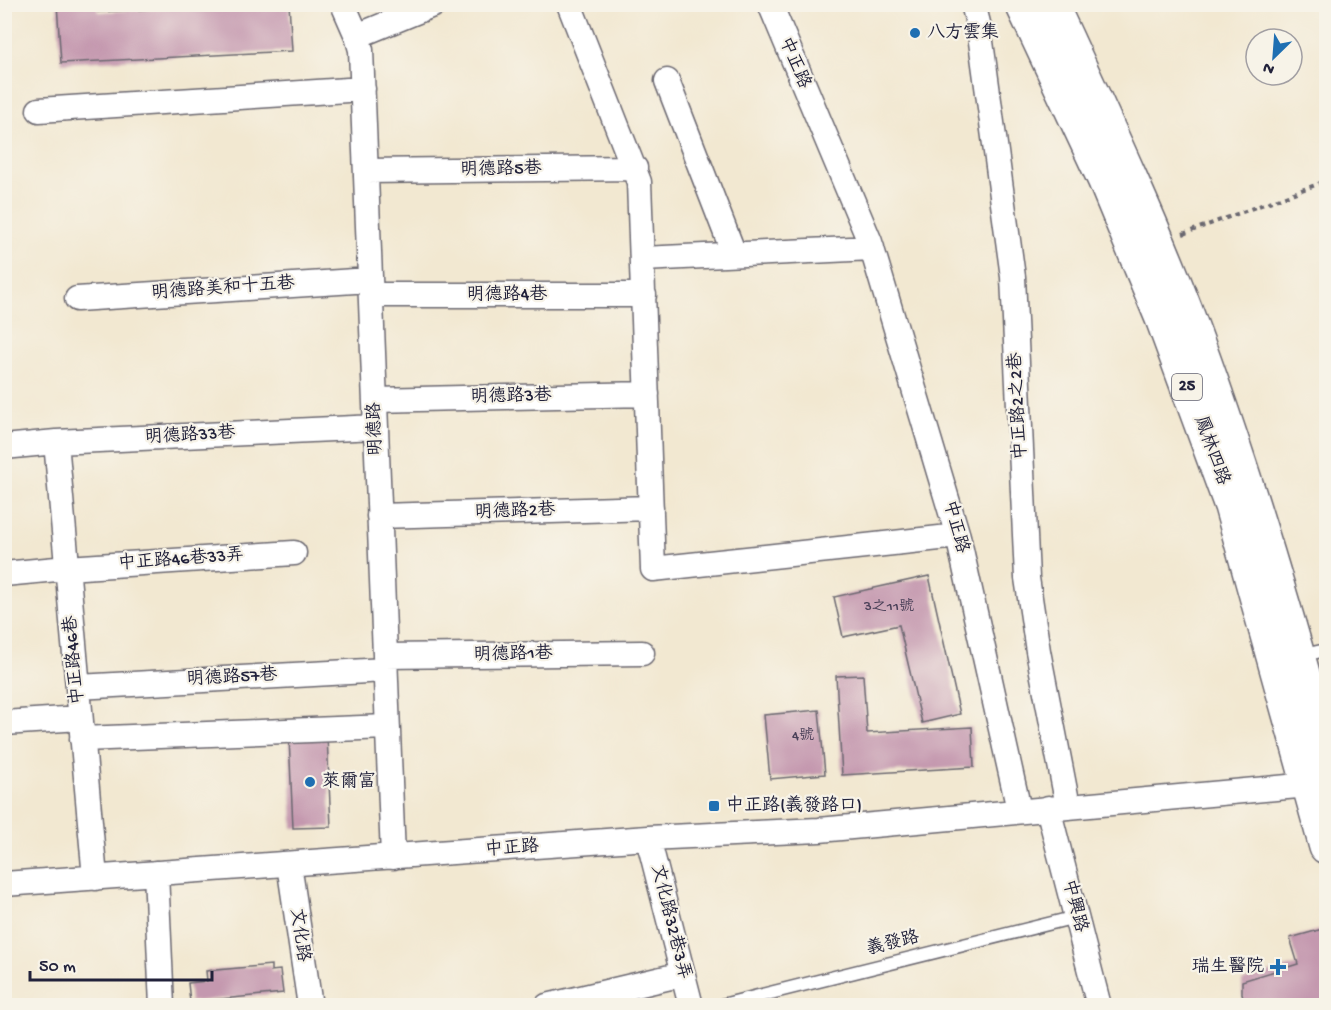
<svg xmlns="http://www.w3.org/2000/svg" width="1331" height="1010" viewBox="0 0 1331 1010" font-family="'Gochi Hand','LXGW WenKai TC',sans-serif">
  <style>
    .building { fill: #c498af }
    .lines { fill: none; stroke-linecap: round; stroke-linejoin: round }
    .service-casing { stroke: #6b6770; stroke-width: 15 }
    .minor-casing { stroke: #6b6770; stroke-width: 27 }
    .primary-casing { stroke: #6b6770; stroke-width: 36 }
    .path { stroke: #6b6770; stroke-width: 4; stroke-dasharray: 4.5 4.5; stroke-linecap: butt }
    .service { stroke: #fff; stroke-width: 12 }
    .minor { stroke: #fff; stroke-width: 24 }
    .primary { stroke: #fff; stroke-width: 33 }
    .poi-dot { fill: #1f6fb2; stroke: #f7f3e8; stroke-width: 2 }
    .labels { text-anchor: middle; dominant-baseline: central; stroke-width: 4.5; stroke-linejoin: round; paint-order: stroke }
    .number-label { font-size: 15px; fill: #4a4058 }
    .shield { fill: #f7f3e8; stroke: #62616f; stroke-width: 1.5 }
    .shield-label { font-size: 16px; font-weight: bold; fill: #22223b }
    .poi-label { font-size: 18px; fill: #22223b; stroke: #f7f3e8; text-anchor: start }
    .street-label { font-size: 18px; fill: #22223b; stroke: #f7f3e8 }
  </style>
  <rect width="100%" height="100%" fill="#f7f3e8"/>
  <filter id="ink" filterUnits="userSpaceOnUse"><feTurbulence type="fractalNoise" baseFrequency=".0167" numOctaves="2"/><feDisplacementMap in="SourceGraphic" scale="12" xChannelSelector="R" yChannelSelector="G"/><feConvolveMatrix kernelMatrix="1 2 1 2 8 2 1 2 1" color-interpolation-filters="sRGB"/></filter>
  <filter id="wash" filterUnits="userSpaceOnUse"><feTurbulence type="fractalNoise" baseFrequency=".008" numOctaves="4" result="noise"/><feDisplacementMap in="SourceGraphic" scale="24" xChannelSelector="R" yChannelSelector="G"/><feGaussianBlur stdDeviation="1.35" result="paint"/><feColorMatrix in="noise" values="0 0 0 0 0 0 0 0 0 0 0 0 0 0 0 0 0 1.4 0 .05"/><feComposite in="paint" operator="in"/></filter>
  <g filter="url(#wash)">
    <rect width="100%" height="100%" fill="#f2e8d1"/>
    <g id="blocks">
      <!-- building -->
      <path class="building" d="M 57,4 L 98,4 L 98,12 L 246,4 L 289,4 L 292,51 L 61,63 Z
        M 929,576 L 960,714 L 922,723 L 899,625 L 843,637 L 834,597 Z
        M 863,675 L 867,733 L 972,727 L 974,767 L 842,775 L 836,676 Z
        M 819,710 L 825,774 L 770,779 L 764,715 Z
        M 327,736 L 331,827 L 293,828 L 289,737 Z
        M 1326,928 L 1326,1006 L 1245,1006 L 1242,994 L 1242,981 L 1298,964 L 1290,938 Z
        M 271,965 L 271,971 L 280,970 L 283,993 L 190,1002 L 188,983 L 207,981 L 206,971 Z"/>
    </g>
  </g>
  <g filter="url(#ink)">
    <use href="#blocks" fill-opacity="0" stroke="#6b6770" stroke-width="1.5"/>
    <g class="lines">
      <!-- service casing -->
      <g class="service-casing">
        <path id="service" d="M 1299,656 L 1326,650
          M 718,1006 L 1076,917"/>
      </g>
      <!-- minor casing -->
      <g class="minor-casing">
        <path id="minor" d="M 343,4 L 357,36 L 361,50 L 393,857
          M 569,4 L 639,182 L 653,569 L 958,536
          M 770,4 L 870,242 L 958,536 L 1019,810
          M 973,4 L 979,27 L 1013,277 L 1027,578 L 1038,651 L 1068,806
          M 357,36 L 435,4
          M 667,81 L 734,254
          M 39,110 L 363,89
          M 366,171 L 635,168
          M 643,259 L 872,248
          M 371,295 L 644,295
          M 77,299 L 370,280
          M 375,400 L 647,394
          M 56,442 L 95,878
          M 4,447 L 56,442 L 376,427
          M 379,516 L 651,508
          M 4,574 L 67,568 L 294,553
          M 385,656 L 642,653
          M 78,687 L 385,670
          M 4,723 L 80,718
          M 82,739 L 387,727
          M 1048,808 L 1099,1006
          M 648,838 L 691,1006
          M 289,864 L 310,1006
          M 156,873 L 162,1006
          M 4,884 L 648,838 L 819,830 L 1309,785 L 1326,780
          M 547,1006 L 683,974"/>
      </g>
      <!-- primary casing -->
      <g class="primary-casing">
        <path id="primary" d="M 1022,4 L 1104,179 L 1163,321 L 1231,506 L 1326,847
          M 1051,4 C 1098,106 1146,207 1186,311 C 1241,456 1285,606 1326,756"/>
      </g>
      <!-- path -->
      <path class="path" d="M 1183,234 L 1326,181"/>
      <!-- service -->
      <use href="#service" class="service"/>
      <!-- minor -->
      <use href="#minor" class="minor"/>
      <!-- primary -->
      <use href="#primary" class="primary"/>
    </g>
  </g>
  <!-- markers -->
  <g class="poi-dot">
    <circle cx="915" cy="33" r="6"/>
    <circle cx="310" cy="782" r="6"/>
    <rect x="708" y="800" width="12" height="12" rx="3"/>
    <path d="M1275 958h6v6h6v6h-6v6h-6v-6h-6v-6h6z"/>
  </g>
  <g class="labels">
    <!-- number labels -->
    <g class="number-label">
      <text x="889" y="607">3之11號</text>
      <text x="803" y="736">4號</text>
    </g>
    <!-- shield labels -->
    <rect class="shield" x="1172" y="374" width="30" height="26" rx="4.5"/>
    <g class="shield-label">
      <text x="1187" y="387">25</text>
    </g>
    <!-- poi labels -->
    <g class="poi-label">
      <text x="927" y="33">八方雲集</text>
      <text x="322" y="782">萊爾富</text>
      <text x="726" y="806">中正路(義發路口)</text>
      <text x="1264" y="967" text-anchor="end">瑞生醫院</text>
    </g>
    <!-- street labels -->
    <g class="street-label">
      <text transform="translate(794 63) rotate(67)">中正路</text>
      <text transform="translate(501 170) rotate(-1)">明德路5巷</text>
      <text transform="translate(223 289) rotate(-4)">明德路美和十五巷</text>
      <text x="507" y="295">明德路4巷</text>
      <text transform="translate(511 397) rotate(-1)">明德路3巷</text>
      <text transform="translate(1019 406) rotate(-93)">中正路2之2巷</text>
      <text transform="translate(376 429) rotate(-92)">明德路</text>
      <text transform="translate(190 436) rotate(-3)">明德路33巷</text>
      <text transform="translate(1211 451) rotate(70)">鳳林四路</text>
      <text transform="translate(515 512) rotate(-2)">明德路2巷</text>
      <text transform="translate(955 527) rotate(75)">中正路</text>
      <text transform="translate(181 560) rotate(-4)">中正路46巷33弄</text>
      <text transform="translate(513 655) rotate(-1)">明德路1巷</text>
      <text transform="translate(75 660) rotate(-95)">中正路46巷</text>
      <text transform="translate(232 678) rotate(-3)">明德路57巷</text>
      <text transform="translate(512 849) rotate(-4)">中正路</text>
      <text transform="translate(1074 906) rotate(76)">中興路</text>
      <text transform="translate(670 922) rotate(76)">文化路32巷3弄</text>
      <text transform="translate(299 935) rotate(82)">文化路</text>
      <text transform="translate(893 944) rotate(-14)">義發路</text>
    </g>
  </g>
  <!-- margin -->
  <rect width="1331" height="1010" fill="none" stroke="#f7f3e8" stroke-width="24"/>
  <!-- north arrow -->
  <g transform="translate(1274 57) rotate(205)"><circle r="28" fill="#f7f3e8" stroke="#a29fa3" stroke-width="1.5"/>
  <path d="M0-4.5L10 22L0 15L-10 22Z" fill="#1f6fb2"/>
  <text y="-9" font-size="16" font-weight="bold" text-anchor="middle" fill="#22223b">N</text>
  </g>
  <!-- scale -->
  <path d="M30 971v9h182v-9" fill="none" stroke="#22223b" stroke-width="3"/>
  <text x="39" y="971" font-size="18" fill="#22223b" stroke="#f7f3e8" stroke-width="4.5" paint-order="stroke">50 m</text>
</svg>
